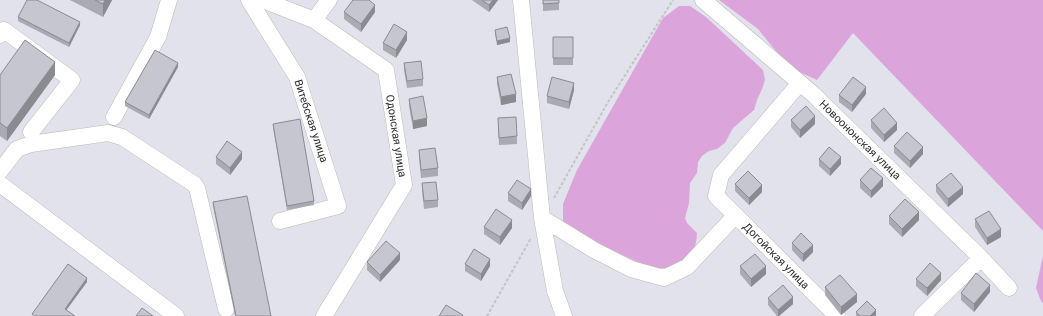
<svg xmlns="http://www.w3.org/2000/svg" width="1043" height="316" viewBox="0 0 1043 316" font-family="Roboto,sans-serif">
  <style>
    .green { fill: #dba5dc }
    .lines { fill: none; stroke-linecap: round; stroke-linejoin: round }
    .minor-casing { stroke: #b9bbb2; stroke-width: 17 }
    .path { stroke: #c4c4c4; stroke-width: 2; stroke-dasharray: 3 2; stroke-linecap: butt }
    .minor { stroke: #fff; stroke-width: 16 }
    .wall { fill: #a9aab2 }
    .shaded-wall { fill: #8a8b91 }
    .building { fill: #c5c6cf; stroke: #8a8b91 }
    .labels { text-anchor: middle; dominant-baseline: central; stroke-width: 4; stroke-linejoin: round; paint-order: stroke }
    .street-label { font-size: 11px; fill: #2d2d2d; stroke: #fff }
  </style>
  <rect width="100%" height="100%" fill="#e1e2ec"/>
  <!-- green -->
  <path class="green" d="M 719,0 L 1043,0 L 1043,231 L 853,33 L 817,80 L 795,70 L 784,61 L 758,29 Z
    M 679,6 L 690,6 L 706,17 L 763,70 L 765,80 L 762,89 L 757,100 L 754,110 L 733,128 L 725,143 L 717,149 L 709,151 L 702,156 L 698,162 L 697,173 L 690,183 L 689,203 L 685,218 L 687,223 L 697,233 C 696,262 678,268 653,269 L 570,231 L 563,221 L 563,204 L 577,170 L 663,18 Z
    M 1043,256 L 1043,303 L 1041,301 L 1036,288 Z"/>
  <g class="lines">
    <!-- minor casing -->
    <g class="minor-casing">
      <path id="minor" d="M 249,0 L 297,77 L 338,206 L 280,221
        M 263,0 L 314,20 L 386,70 L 404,185 L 324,316
        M 521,0 L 542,218 L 555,291 L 564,316
        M 703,0 L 814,95 L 981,258 L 1009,288
        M 314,20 L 329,0
        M 0,35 L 4,30 L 72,80 L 31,132
        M 800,83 L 721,175 L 716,196 L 837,316
        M 114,117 L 158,37 L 169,0
        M 0,171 L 17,149 L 31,144 L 108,133 L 122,137 L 194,184 L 197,188 L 226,309
        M 0,184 L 176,316
        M 542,218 L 594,250 L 631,269 L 664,278 L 687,267 L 735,216
        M 922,316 L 981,258"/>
    </g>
    <!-- path -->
    <path class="path" d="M 554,198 L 608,102 L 673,0
      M 487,316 L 531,238"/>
    <!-- minor -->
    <use href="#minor" class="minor"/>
  </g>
  <!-- wall -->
  <path class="wall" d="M 70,0 L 112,0 L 103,17 Z
    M 472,0 L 498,0 L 489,12 Z
    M 543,0 L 559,0 L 559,10 L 543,11 Z
    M 344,12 L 375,12 L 361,32 L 344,19 Z
    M 18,17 L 80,25 L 69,47 L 18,21 Z
    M 495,30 L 510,42 L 497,45 L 495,34 Z
    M 553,37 L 573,37 L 573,65 L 553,65 Z
    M 407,40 L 396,58 L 383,50 L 383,43 Z
    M 404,63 L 423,79 L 423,86 L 407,88 L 404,70 Z
    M 178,67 L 149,119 L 125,106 L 125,102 Z
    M 0,75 L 55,75 L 7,141 L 0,136 Z
    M 497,77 L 516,102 L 501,105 L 497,84 Z
    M 574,90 L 569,109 L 547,103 L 547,96 Z
    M 866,94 L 852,112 L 839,102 L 839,95 Z
    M 409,99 L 427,126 L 413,129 L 409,106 Z
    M 498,118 L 517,136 L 517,144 L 499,145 Z
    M 791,120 L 815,124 L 800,138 L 791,127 Z
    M 871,120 L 897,130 L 884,142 L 871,128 Z
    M 273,124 L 314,201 L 314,205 L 287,210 L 273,127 Z
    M 894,146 L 923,154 L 910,168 L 894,153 Z
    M 419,150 L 438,168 L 438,176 L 421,178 L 419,157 Z
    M 216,157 L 242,159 L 230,175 L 216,164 Z
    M 819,159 L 841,164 L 830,176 L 819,166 Z
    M 860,180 L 883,186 L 871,198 L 860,188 Z
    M 422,183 L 438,200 L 438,207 L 424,209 L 422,191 Z
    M 735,184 L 762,192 L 749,205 L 735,191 Z
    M 936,185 L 963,194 L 948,207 L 936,192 Z
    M 508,193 L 531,196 L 522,210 L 508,201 Z
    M 213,202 L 271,316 L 235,316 L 213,206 Z
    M 889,216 L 919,220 L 902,237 L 889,224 Z
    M 975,219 L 1001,237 L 987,245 L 975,227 Z
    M 484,227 L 512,228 L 500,245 L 484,234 Z
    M 792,243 L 813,252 L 803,262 L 792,250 Z
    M 400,260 L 380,282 L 367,270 L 367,262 Z
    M 465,264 L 490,266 L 481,281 L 465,271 Z
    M 740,266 L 766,274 L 751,287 L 740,274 Z
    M 916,279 L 941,280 L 927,296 L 916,286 Z
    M 825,287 L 857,302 L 841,315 L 825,295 Z
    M 990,292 L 974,312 L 961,300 L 961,293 Z
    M 768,298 L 793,304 L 779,316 L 777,316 L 768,305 Z
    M 856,312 L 876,316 L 856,316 Z"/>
  <!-- shaded-wall -->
  <path class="shaded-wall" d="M 105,0 L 112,0 L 103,17 L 103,4 Z
    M 493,0 L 498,0 L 489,12 L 489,5 Z
    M 375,5 L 375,12 L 361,32 L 361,24 Z
    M 80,22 L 80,25 L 69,47 L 69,43 Z
    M 407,32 L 407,40 L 396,58 L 396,50 Z
    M 510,38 L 510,42 L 497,45 L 497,41 Z
    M 55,62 L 55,75 L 7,141 L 7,128 Z
    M 178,63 L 178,67 L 149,119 L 149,115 Z
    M 574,83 L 574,90 L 569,109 L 569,102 Z
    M 866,87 L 866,94 L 852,112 L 852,105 Z
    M 516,94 L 516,102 L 501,105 L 501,97 Z
    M 815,116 L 815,124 L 800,138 L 800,130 Z
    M 427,118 L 427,126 L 413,129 L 413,121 Z
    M 897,123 L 897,130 L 884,142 L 884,135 Z
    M 923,147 L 923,154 L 910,168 L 910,161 Z
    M 242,152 L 242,159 L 230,175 L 230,168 Z
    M 841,157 L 841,164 L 830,176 L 830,169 Z
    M 883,178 L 883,186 L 871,198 L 871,191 Z
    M 762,185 L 762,192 L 749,205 L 749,198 Z
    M 963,187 L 963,194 L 948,207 L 948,199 Z
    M 531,189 L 531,196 L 522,210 L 522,203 Z
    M 919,212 L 919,220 L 902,237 L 902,229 Z
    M 512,220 L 512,228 L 500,245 L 500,237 Z
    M 1001,229 L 1001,237 L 987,245 L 987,238 Z
    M 813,245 L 813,252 L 803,262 L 803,254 Z
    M 400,253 L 400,260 L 380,282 L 380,275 Z
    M 490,259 L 490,266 L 481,281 L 481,274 Z
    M 766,266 L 766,274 L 751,287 L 751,279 Z
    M 941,273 L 941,280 L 927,296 L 927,288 Z
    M 87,278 L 87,282 L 65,312 L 65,309 Z
    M 990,285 L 990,292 L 974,312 L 974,304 Z
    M 857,294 L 857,302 L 841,315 L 841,307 Z
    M 793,297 L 793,304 L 779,316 L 778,316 L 778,310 Z
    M 876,310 L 876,316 L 870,316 Z"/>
  <!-- building -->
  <path class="building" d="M 27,0 L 37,0 L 80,22 L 69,43 L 18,17 Z
    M 95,0 L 105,0 L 103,4 Z
    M 353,0 L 369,0 L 375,5 L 361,24 L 344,12 Z
    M 482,0 L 493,0 L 489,5 Z
    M 543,0 L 559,0 L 559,3 L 543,4 Z
    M 394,24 L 407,32 L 396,50 L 383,43 Z
    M 507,27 L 510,38 L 497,41 L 495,30 Z
    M 553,37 L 573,37 L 573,58 L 553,58 Z
    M 25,40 L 55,62 L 7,128 L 0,123 L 0,75 Z
    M 155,50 L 178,63 L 149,115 L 125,102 Z
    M 421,61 L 423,79 L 407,81 L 404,63 Z
    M 511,74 L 516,94 L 501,97 L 497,77 Z
    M 552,77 L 574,83 L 569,102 L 547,96 Z
    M 853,77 L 866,87 L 852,105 L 839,95 Z
    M 423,96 L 427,118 L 413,121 L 409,99 Z
    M 806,106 L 815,116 L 800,130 L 791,120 Z
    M 884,108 L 897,123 L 884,135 L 871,120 Z
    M 516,117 L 517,136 L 499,138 L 498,118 Z
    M 300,119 L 314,201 L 287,206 L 273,124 Z
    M 907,132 L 923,147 L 910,161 L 894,146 Z
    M 227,141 L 242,152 L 230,168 L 216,157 Z
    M 829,147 L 841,157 L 830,169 L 819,159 Z
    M 435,148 L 438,168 L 421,170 L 419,150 Z
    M 871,168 L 883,178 L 871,191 L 860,180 Z
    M 748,171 L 762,185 L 749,198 L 735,184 Z
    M 951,173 L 963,187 L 948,199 L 936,185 Z
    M 517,180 L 531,189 L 522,203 L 508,193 Z
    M 436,182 L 438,200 L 424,201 L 422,183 Z
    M 247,196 L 271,316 L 236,316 L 213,202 Z
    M 905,199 L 919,212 L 902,229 L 889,216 Z
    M 496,209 L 512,220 L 500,237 L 484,227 Z
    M 989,211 L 1001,229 L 987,238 L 975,219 Z
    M 801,233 L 813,245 L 803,254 L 792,243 Z
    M 386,241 L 400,253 L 380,275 L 367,262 Z
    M 474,249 L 490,259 L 481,274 L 465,264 Z
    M 755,254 L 766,266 L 751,279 L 740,266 Z
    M 930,263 L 941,273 L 927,288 L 916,279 Z
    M 68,264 L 87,278 L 65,309 L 75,316 L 35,316 L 32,314 Z
    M 976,273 L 990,285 L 974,304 L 961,293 Z
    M 840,275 L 857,294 L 841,307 L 825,287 Z
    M 783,285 L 793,297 L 778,310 L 768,298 Z
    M 867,301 L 876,310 L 870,316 L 860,316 L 856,312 Z
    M 446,305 L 463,315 L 462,316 L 439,316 Z
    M 142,308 L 153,316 L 136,316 Z"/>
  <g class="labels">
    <!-- street labels -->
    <g class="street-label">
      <text transform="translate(311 121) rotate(72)">Витебская улица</text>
      <text transform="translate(396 136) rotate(81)">Одонская улица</text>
      <text transform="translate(860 140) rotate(44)">Новоононская улица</text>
      <text transform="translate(776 256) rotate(45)">Догойская улица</text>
    </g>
  </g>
</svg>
